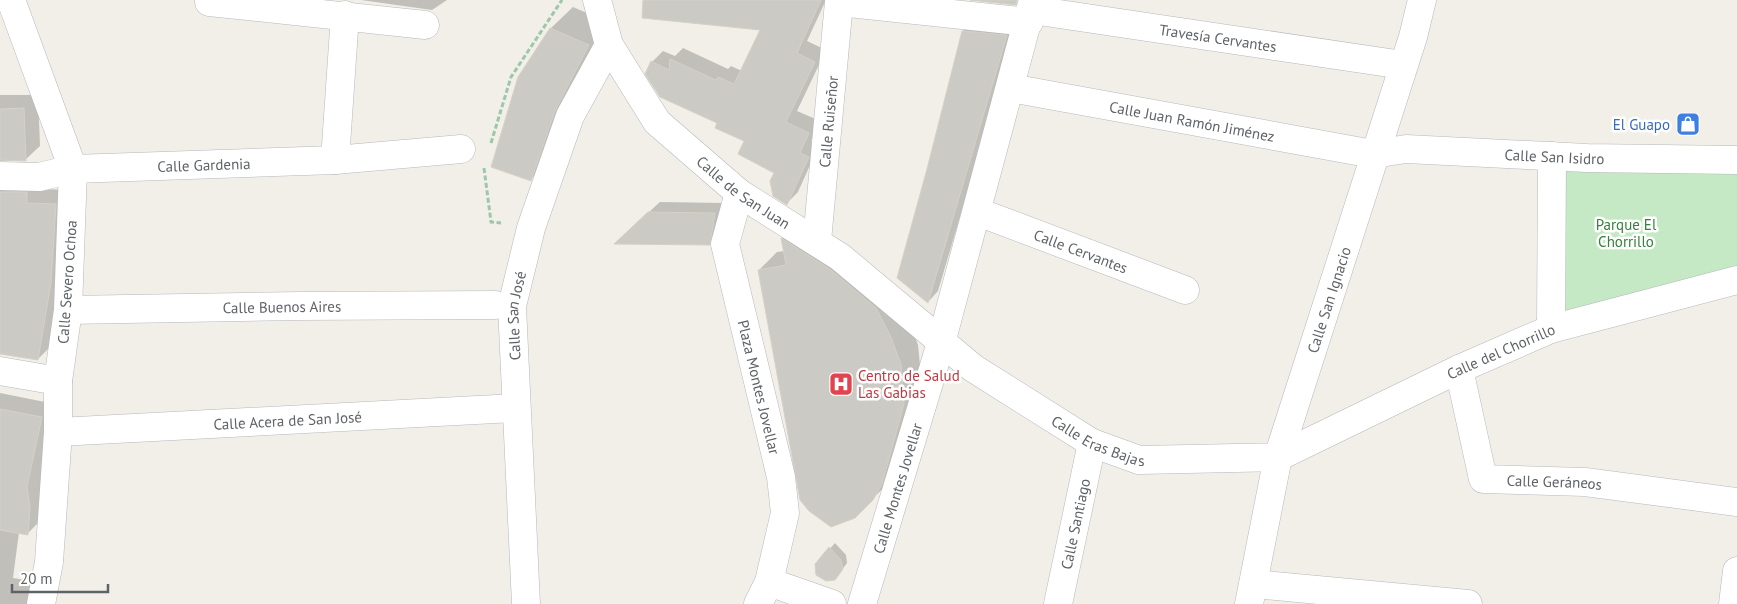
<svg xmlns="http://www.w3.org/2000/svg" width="1737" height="604" viewBox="0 0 1737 604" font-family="'PT Sans',sans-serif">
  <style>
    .green { fill: #c5e8c5 }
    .shadow { fill: #0003 }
    .building { fill: #cccac5; stroke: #d6d1c6 }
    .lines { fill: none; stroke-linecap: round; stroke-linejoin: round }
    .minor-casing { stroke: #b5b8bc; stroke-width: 29 }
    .path { stroke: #9cc7a9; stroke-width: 3; stroke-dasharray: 5 2.5; stroke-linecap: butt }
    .minor { stroke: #fff; stroke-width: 28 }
    .labels { text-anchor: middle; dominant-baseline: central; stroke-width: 5; stroke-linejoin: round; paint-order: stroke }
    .street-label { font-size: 15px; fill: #5f6368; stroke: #fff }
    .shop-label { font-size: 15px; fill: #366cbe; stroke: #fff; text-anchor: end }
    .park-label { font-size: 15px; fill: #348238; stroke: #fff }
    .health-label { font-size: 15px; fill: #be3a42; stroke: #fff; text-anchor: start }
  </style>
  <rect width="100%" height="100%" fill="#f1efe8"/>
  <!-- green -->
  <path class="green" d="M 1565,169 L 1737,173 L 1737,267 L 1564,311 Z"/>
  <!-- shadow -->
  <path class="shadow" d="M 361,0 L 447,0 L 432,10 Z
    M 678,0 L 826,0 L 807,41 L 826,50 L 797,111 L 820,121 L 811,141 L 819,145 L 798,192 L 787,203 L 776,172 L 745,141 L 719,123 L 652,62 L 663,51 L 675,56 L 683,48 L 728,69 L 731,66 L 742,71 L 761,29 Z
    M 573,7 L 610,23 L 552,158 L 530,180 L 519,78 L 551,28 Z
    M 974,20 L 1017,25 L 938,291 L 928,302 L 929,170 L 963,31 Z
    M 0,95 L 38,95 L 40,146 L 25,160 L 0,161 Z
    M 0,168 L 41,189 L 70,190 L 52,345 L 38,359 L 0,353 Z
    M 660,202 L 725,203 L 720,233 L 709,244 L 626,233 Z
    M 800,221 L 908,317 L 918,345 L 922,385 L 891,480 L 855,517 L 759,270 L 777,252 L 784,251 L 782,238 Z
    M 0,393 L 55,404 L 41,472 L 43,493 L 41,520 L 27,534 L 19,532 L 13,578 L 31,581 L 27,604 L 0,604 Z
    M 835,543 L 846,555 L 847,563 L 835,579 L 816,564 Z"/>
  <!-- building -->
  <path class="building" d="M 643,0 L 821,0 L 797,53 L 815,62 L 786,122 L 809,133 L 800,153 L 809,157 L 787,205 L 773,196 L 770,181 L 774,173 L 738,154 L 744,141 L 715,128 L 717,123 L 660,97 L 645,74 L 651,61 L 669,70 L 670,59 L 716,80 L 718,77 L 734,84 L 760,30 L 642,18 Z
    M 970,0 L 1017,0 L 1016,5 Z
    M 550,28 L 589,45 L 555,111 L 531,181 L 491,167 L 518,77 Z
    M 962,31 L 1007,35 L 928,303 L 897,278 L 927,169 Z
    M 24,108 L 26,161 L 0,160 L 0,109 Z
    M 0,192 L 27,192 L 27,203 L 56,204 L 51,283 L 38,360 L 0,354 Z
    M 648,212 L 715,213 L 710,245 L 614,244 Z
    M 781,238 L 831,270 L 876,308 L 890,335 L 901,364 L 904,404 L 882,484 L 873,500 L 855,518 L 831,527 L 809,511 L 800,500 L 758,270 L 786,265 Z
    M 0,409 L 42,417 L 27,487 L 30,507 L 28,535 L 0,530 Z
    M 829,547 L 841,560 L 843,569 L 835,580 L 826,581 L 816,575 L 815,564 Z"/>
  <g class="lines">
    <!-- minor casing -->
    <g class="minor-casing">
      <g id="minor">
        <path d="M 11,0 L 73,169 L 68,310 L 58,381 L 58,432 L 49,562 L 41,604"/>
        <path id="s1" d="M 597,0 L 609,45 L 657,122 L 739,193 L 840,257 L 973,368 L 1092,443 L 1139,460 L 1278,457 L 1459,369 L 1551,329 L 1737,280"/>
        <path d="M 209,2 L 425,25"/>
        <path id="s2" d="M 1032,10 L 1403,65"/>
        <path id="s3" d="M 1011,88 L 1373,154 L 1406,149 L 1587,158 L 1737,160"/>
        <path d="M 335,160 L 461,149"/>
        <path id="s4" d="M 0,176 L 39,177 L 73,169 L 335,160 L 345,15"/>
        <path id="s5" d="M 739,193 L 725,244 L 781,477 L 785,513 L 769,582 L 758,604"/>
        <path id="s6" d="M 978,212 L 1185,290"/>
        <path id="s7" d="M 817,241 L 839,2 L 1029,22"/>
        <path id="s8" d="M 68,310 L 299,306 L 495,305"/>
        <path d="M 1551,329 L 1552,156"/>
        <path id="s9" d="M 1459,369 L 1483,479 L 1585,482 L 1737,502"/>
        <path d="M 0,371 L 58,381"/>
        <path id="s10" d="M 58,432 L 516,408"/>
        <path d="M 769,582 L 832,604"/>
        <path d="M 1254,584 L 1468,604"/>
        <path id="s11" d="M 526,604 L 512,306 L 531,228 L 570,116 L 609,45"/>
        <path id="s12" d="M 862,604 L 941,343 L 1033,0"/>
        <path id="s13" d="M 1058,604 L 1092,443"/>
        <path id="s14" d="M 1249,604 L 1278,457 L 1413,37 L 1422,0"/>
        <path d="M 1733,604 L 1737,571"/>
      </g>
    </g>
    <!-- path -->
    <path class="path" d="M 491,143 L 511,77 L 562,0
      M 484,168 L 491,222 L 501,223"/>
    <!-- minor -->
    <use href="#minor" class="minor"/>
  </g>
  <!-- icons -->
  <defs>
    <g id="shop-square" transform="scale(1.25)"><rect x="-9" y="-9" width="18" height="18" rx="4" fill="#3f7fe0" stroke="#fff"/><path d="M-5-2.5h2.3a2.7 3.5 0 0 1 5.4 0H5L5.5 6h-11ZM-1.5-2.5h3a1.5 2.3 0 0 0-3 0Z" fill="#fff"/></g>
    <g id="hospital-square" transform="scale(1.25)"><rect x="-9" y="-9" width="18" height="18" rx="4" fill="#e0444e" stroke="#fff"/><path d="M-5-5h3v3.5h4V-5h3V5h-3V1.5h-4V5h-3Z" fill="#fff"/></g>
  </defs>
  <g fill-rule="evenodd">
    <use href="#shop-square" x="1688" y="124"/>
    <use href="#hospital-square" x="841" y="384"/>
  </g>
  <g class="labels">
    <!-- street labels -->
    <g class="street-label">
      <text stroke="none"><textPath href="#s2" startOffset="188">Travesía Cervantes</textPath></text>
      <text stroke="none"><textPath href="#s3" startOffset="184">Calle Juan Ramón Jiménez</textPath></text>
      <text stroke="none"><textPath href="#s7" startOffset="120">Calle Ruiseñor</textPath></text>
      <text stroke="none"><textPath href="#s3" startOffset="550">Calle San Isidro</textPath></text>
      <text stroke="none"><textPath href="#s4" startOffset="205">Calle Gardenia</textPath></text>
      <text stroke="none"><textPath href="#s1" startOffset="249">Calle de San Juan</textPath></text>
      <text stroke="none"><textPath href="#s6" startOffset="110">Calle Cervantes</textPath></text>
      <text transform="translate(67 282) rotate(-86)">Calle Severo Ochoa</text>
      <text stroke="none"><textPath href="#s14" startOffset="315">Calle San Ignacio</textPath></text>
      <text stroke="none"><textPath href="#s8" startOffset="214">Calle Buenos Aires</textPath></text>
      <text stroke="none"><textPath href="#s11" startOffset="289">Calle San José</textPath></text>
      <text stroke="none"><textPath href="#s1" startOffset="1115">Calle del Chorrillo</textPath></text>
      <text stroke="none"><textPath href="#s5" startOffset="200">Plaza Montes Jovellar</textPath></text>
      <text stroke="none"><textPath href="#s10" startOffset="230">Calle Acera de San José</textPath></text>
      <text stroke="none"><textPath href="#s1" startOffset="684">Calle Eras Bajas</textPath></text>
      <text stroke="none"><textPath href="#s9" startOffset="184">Calle Geráneos</textPath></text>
      <text stroke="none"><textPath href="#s12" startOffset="121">Calle Montes Jovellar</textPath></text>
      <text stroke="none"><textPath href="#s13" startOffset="82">Calle Santiago</textPath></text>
    </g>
    <!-- shop labels -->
    <g class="shop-label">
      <text x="1670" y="124">El Guapo</text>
    </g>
    <!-- park labels -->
    <g class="park-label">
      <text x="1626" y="224">Parque El<tspan x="1626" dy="17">Chorrillo</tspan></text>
    </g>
    <!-- health labels -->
    <g class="health-label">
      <text x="858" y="375">Centro de Salud<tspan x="858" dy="17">Las Gabias</tspan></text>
    </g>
  </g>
  <!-- scale -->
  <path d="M12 584v8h96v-8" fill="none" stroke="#5f6368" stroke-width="2.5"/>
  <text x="20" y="584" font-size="15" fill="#5f6368" stroke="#ffffff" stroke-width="4" paint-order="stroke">20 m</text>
</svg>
